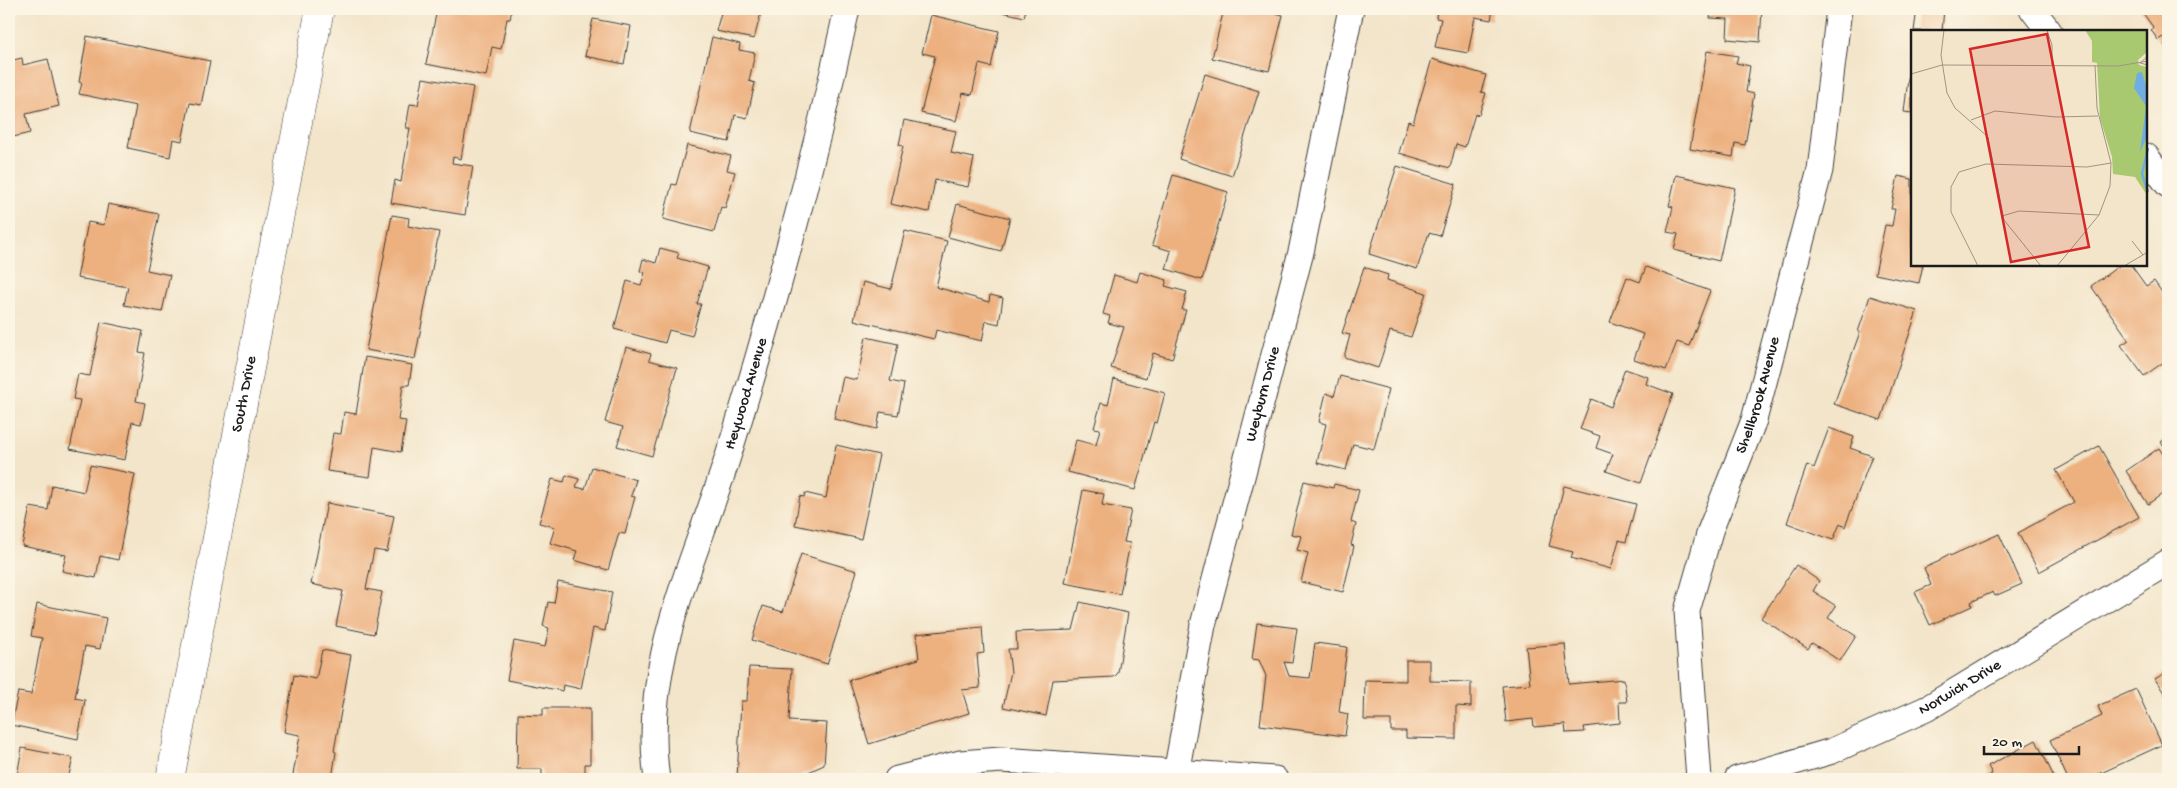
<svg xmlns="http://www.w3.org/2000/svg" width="2177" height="788" viewBox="0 0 2177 788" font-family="'Gochi Hand',sans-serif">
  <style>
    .building { fill: #edb07f }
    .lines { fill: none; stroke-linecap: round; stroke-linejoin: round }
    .street-casing { stroke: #3c3a36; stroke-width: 27 }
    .secondary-casing { stroke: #3c3a36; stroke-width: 29 }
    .street { stroke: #fff; stroke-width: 25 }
    .secondary { stroke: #fff; stroke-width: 28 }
    .labels { text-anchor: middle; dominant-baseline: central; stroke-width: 4; stroke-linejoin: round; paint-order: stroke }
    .street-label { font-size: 16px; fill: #1c1c1c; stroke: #fcf5e5 }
    .inset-river { fill: none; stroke: #70ade2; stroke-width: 2.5 }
    .inset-road { fill: none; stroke: #9d9584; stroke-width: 1 }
    .view { fill: #d62828; fill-opacity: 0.15; stroke: #d62828; stroke-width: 2.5 }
    .inset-edge { fill: none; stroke: #1c1c1c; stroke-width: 2.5 }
  </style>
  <rect width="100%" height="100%" fill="#fcf5e5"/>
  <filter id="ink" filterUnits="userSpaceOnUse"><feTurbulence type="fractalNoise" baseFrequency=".02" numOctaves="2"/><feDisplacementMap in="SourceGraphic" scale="10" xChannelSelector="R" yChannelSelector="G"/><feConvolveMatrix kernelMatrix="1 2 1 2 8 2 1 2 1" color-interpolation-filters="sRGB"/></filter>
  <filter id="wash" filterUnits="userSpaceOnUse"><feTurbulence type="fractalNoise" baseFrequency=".0096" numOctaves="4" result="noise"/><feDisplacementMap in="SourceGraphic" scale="20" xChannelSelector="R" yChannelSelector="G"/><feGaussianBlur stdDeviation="1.12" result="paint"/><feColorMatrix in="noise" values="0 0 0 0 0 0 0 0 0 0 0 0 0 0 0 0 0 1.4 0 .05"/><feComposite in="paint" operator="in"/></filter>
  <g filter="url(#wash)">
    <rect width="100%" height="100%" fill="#f3e5ca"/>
    <g id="blocks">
      <!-- building -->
      <path class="building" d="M 437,9 L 512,9 L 510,19 L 507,19 L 501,49 L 492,47 L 486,76 L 426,64 Z
        M 722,9 L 762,9 L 754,39 L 716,31 Z
        M 990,9 L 1026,9 L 1024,17 Z
        M 1224,9 L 1273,9 L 1272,12 L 1283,15 L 1269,71 L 1212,58 Z
        M 1437,9 L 1493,9 L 1491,20 L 1475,17 L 1468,53 L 1435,47 L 1441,19 L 1436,18 Z
        M 1711,9 L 1762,9 L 1760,42 L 1727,39 L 1728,19 L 1710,18 Z
        M 1917,9 L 1944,9 L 1942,31 L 1914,31 Z
        M 2140,9 L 2168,9 L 2168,50 L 2164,45 L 2167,42 L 2163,37 L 2158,40 L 2151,30 L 2153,27 Z
        M 931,15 L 999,31 L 991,67 L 979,64 L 972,95 L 963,93 L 956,121 L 921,113 L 935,56 L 922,53 Z
        M 593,19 L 631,26 L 624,64 L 585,56 Z
        M 87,36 L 210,61 L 201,105 L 190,103 L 182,141 L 173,139 L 170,157 L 128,148 L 136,106 L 79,94 L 82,83 L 79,82 Z
        M 712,37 L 740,44 L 739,50 L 755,53 L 749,81 L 755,83 L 747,118 L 735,115 L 729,142 L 690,133 Z
        M 1707,51 L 1738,56 L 1736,63 L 1750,66 L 1746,92 L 1754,94 L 1745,145 L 1735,143 L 1733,157 L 1690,149 Z
        M 1911,55 L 1912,55 L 1912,113 L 1904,112 Z
        M 22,58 L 23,65 L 48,59 L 59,106 L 26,114 L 30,133 L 9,138 L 9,61 Z
        M 1432,59 L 1486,75 L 1481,92 L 1486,93 L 1479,115 L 1475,114 L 1465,147 L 1456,144 L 1450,168 L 1399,153 L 1408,121 L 1413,123 Z
        M 1205,74 L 1259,91 L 1232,176 L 1179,159 Z
        M 423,78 L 473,87 L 461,159 L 453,157 L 452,163 L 473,166 L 465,215 L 391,203 L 395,180 L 401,182 L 410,128 L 406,128 L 410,104 L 418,105 Z
        M 904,120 L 956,131 L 951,153 L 974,158 L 968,187 L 935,180 L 929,212 L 890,204 L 903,146 L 899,145 Z
        M 687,145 L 731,156 L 727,170 L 735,172 L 725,208 L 721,207 L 714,232 L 663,219 L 672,184 L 676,185 Z
        M 1397,166 L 1456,184 L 1440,236 L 1429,233 L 1417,269 L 1369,254 Z
        M 1173,175 L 1228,192 L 1202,280 L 1166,269 L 1171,251 L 1152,245 Z
        M 1676,175 L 1735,188 L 1719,261 L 1674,250 L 1678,234 L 1667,232 L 1673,207 L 1669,206 Z
        M 1898,176 L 1912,179 L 1912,265 L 1923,265 L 1919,283 L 1875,274 L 1885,225 L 1892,226 L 1895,209 L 1891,209 Z
        M 108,204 L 159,214 L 147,270 L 170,275 L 162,312 L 124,305 L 128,287 L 77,278 L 88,222 L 104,225 Z
        M 957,204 L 1010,218 L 1001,251 L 948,237 Z
        M 392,215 L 409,218 L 408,226 L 439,232 L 415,359 L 366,350 Z
        M 905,231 L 947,241 L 936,287 L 989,302 L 990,295 L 1003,298 L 999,324 L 986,321 L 982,341 L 936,330 L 934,339 L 854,320 L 863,282 L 891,289 Z
        M 660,248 L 679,253 L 677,258 L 708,267 L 697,304 L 701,304 L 692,336 L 669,330 L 665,343 L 614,329 L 627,281 L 641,285 L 645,273 L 640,271 L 643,259 L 656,263 Z
        M 2120,265 L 2131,265 L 2146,286 L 2154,281 L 2168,301 L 2168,359 L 2144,376 L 2121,345 L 2129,340 L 2091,286 Z
        M 1364,267 L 1388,275 L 1387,280 L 1426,293 L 1411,337 L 1390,331 L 1378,368 L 1344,357 L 1350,335 L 1342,333 Z
        M 1646,267 L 1710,291 L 1689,346 L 1677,342 L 1666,370 L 1634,359 L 1643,334 L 1610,322 L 1627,277 L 1640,282 Z
        M 1140,272 L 1167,280 L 1165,286 L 1187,292 L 1182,310 L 1186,310 L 1172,359 L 1153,353 L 1146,378 L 1111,368 L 1124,327 L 1108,323 L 1110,316 L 1103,314 L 1114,275 L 1137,282 Z
        M 1870,296 L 1917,311 L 1881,420 L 1834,404 L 1860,332 L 1858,332 Z
        M 101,322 L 143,331 L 139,352 L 145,353 L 136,401 L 145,403 L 141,424 L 132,422 L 125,460 L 70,449 L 80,400 L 73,399 L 78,374 L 90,376 Z
        M 866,337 L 898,344 L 890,381 L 904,384 L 898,415 L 880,412 L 877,429 L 834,419 L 843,377 L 857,380 Z
        M 626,347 L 651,354 L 649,360 L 677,368 L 652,456 L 617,446 L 623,427 L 605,422 Z
        M 365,357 L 412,365 L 409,385 L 403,385 L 398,420 L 406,421 L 401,452 L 374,447 L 370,477 L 327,471 L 333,433 L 341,434 L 344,412 L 356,414 Z
        M 1625,369 L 1648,377 L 1646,384 L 1673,394 L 1641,483 L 1606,471 L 1613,454 L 1596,448 L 1600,436 L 1580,429 L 1591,399 L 1611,407 Z
        M 1340,376 L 1389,389 L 1374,449 L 1353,444 L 1346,470 L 1317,463 L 1326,424 L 1319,422 L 1326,393 L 1334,396 Z
        M 1114,379 L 1165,393 L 1157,423 L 1154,422 L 1135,490 L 1068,472 L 1076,440 L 1096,445 L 1100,429 L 1094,428 L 1101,403 L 1108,405 Z
        M 1829,428 L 1854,437 L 1850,448 L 1872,456 L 1845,527 L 1840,524 L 1833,540 L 1787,523 L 1807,465 L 1814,468 Z
        M 2168,437 L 2168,451 L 2161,442 Z
        M 836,445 L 879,455 L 861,539 L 795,525 L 800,496 L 804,497 L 805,493 L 826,498 Z
        M 2099,446 L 2139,517 L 2039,572 L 2018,533 L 2074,502 L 2056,470 Z
        M 2159,448 L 2168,462 L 2168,490 L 2148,504 L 2126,471 Z
        M 90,465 L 135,474 L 118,560 L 100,556 L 96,578 L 62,571 L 66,555 L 22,546 L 30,507 L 48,510 L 52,485 L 84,492 Z
        M 592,467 L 636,480 L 631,496 L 635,497 L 625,534 L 619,533 L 608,570 L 574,560 L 577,551 L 550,543 L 555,527 L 539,523 L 552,479 L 564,482 L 566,475 L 579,479 L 576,487 L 585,489 Z
        M 1304,481 L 1333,488 L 1334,484 L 1359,490 L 1351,522 L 1356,524 L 1351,545 L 1354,546 L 1343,592 L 1301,582 L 1308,553 L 1297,550 L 1301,536 L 1291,534 Z
        M 1564,486 L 1636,504 L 1626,542 L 1619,540 L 1611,569 L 1571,558 L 1573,552 L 1549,546 Z
        M 1083,490 L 1104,494 L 1102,505 L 1131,510 L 1124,542 L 1130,543 L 1120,594 L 1065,583 Z
        M 327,503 L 394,516 L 387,552 L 374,550 L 366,589 L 382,592 L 374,634 L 336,626 L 343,591 L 311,584 Z
        M 1999,534 L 2022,584 L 1995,596 L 1993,592 L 1971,602 L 1972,606 L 1930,625 L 1915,592 L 1931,585 L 1924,568 L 1940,561 L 1940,559 L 1949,554 L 1950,556 Z
        M 801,554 L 857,571 L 827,664 L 752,640 L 763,606 L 783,612 Z
        M 1796,565 L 1819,581 L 1813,591 L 1836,606 L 1828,618 L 1856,636 L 1840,661 L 1812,643 L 1808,649 L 1761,618 Z
        M 558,582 L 612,592 L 605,631 L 593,628 L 581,689 L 563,685 L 562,691 L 507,680 L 514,641 L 545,647 L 549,628 L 543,626 L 548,602 L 554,603 Z
        M 1080,602 L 1128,613 L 1118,673 L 1114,677 L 1053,680 L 1046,716 L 1003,707 L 1011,672 L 1008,649 L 1017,649 L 1016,632 L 1073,630 Z
        M 37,604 L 106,618 L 100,649 L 85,646 L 75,698 L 85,700 L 78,739 L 11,725 L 18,692 L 31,694 L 42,638 L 31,636 Z
        M 1257,623 L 1297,628 L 1292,663 L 1284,662 L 1289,676 L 1310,678 L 1315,643 L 1347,647 L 1339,712 L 1348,714 L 1345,736 L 1260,725 L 1266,676 L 1259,660 L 1252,659 Z
        M 982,627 L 984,653 L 977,654 L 980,688 L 962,690 L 969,713 L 869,744 L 849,680 L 919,659 L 916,634 Z
        M 1565,644 L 1569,684 L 1624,679 L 1627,702 L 1619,702 L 1620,723 L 1584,727 L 1585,732 L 1566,733 L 1565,724 L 1534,727 L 1533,719 L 1506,722 L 1502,686 L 1530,684 L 1526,647 Z
        M 322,650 L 351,655 L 334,751 L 336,752 L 332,779 L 315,779 L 293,775 L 300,735 L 284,732 L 294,675 L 316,679 Z
        M 1406,660 L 1430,660 L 1430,681 L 1471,682 L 1471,707 L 1456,706 L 1456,739 L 1406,738 L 1406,731 L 1391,731 L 1391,720 L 1364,720 L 1365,680 L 1406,681 Z
        M 749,667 L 792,669 L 789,721 L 827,723 L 824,765 L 793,779 L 737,779 L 741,701 L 747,701 Z
        M 2168,671 L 2168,699 L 2155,679 Z
        M 2136,689 L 2162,745 L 2088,779 L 2068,779 L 2050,740 L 2102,716 L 2098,706 Z
        M 543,708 L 590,708 L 590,764 L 585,764 L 585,779 L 542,779 L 542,769 L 517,769 L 518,714 L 543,715 Z
        M 2036,740 L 2055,779 L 1981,779 L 1992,774 L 1988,766 Z
        M 22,748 L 73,758 L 68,779 L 9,779 L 9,775 L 17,776 Z"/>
    </g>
  </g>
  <g filter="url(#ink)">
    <use href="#blocks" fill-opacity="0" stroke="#3c3a36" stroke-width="1"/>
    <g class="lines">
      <!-- street casing -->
      <g class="street-casing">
        <g id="street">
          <path d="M 2032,9 L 2049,31"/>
          <path d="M 2146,156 L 2168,185"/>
          <path id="s1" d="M 657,779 C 640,663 697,558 730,450 C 775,305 815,157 847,9"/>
          <path d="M 897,779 L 960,763 L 1001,760 L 1275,779"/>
          <path id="s2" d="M 1175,779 L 1203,625 L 1301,252 L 1351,9"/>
          <path id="s3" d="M 1699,779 L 1687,611 L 1710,531 L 1754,420 L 1820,170 L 1839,9"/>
          <path id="s4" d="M 1737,779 L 1832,751 L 1926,709 L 2168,562"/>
        </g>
      </g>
      <!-- secondary casing -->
      <g class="secondary-casing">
        <g id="secondary">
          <path id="s5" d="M 170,779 L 320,9"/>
        </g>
      </g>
      <!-- street -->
      <use href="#street" class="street"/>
      <!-- secondary -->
      <use href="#secondary" class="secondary"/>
    </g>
  </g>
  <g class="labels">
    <!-- street labels -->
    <g class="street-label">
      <text stroke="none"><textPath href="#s5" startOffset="392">South Drive</textPath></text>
      <text stroke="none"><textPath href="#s2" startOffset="395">Weyburn Drive</textPath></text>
      <text stroke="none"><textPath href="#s1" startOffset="399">Heywood Avenue</textPath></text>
      <text stroke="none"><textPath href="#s3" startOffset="396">Shellbrook Avenue</textPath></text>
      <text stroke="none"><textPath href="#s4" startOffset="242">Norwich Drive</textPath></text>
    </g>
  </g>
  <!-- overview -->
  <g transform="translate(1911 30)">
    <rect width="236" height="236" fill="#f3e5ca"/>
    <path d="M 174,0 L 236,0 L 236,22 L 227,30 L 228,35 L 236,37 L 236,165 L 224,147 L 202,144 L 201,127 L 189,88 L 186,33 L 181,32 L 181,11 Z" fill="#a9c971"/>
    <path d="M 231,42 L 236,59 L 237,115 L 235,109 L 229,122 L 235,76 L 223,58 L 226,43 Z" fill="#70ade2"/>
    <path class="inset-river" d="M 237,118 L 231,144 L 237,162"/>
    <path class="inset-road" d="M 33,0 L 30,25 L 36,63 L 44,78 L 77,107 L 93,190 L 130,236M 136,0 L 141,15 L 141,35M 237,26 L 229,33 L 237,35M 0,44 L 31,35 L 207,36 L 237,31M 60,90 L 84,81 L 145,87 L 187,86M 91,186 L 108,181 L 188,185M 221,211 L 232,225M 67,236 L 40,182 L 40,157 L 48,142 L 75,134 L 176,137 L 200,133M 146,236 L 188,185 L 199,156 L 200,133 L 186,78 L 184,35M 213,236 L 237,222"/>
    <path class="view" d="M 136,4 L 178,217 L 100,232 L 59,19 Z"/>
    <rect width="236" height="236" class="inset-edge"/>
  </g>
  <!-- margin -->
  <rect width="2177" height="788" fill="none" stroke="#fcf5e5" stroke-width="30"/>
  <!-- scale -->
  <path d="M1984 746v8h95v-8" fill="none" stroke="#1c1c1c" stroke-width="2.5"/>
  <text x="1992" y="746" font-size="15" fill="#1c1c1c" stroke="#fcf5e5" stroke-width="4" paint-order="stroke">20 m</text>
</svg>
